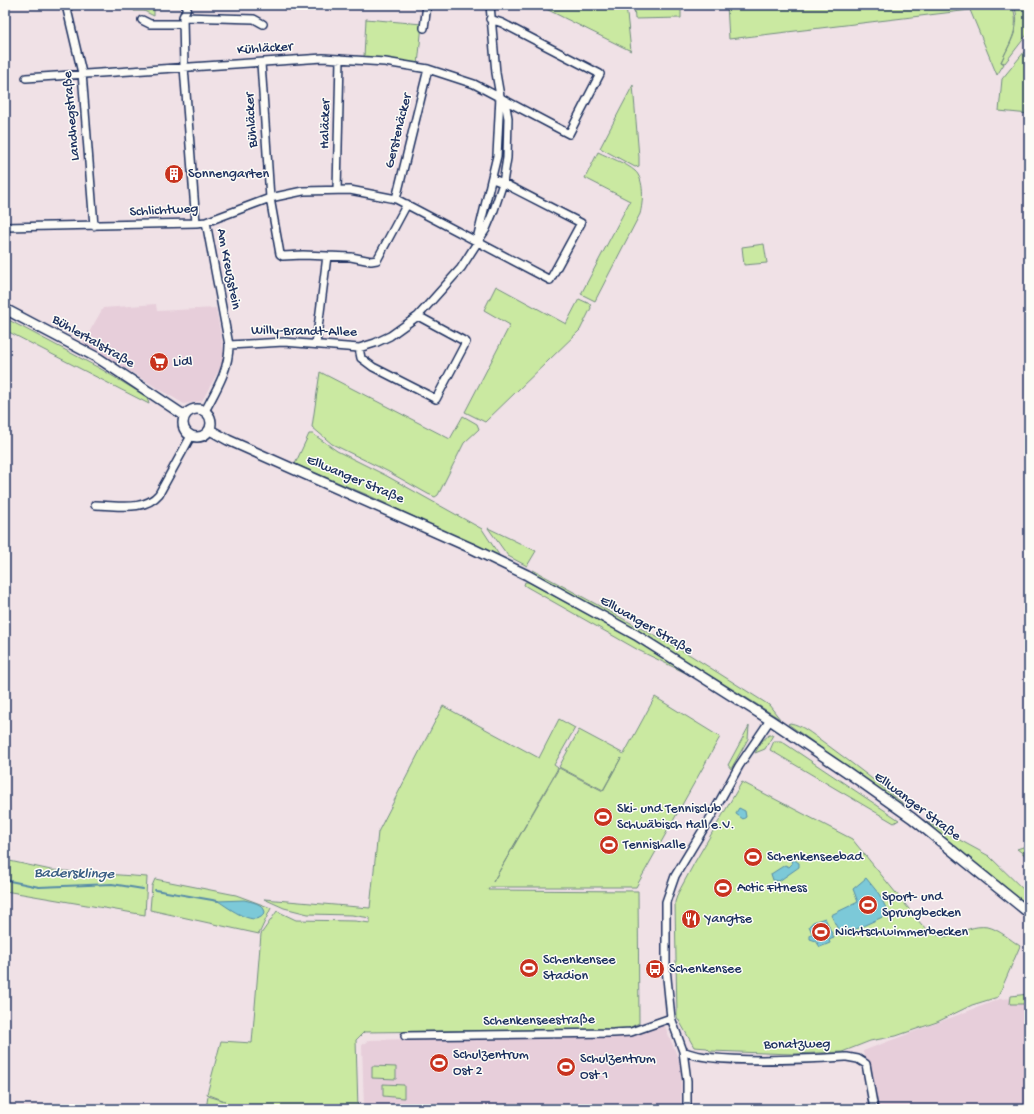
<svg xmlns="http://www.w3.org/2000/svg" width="1034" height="1114" viewBox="0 0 1034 1114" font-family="'Gochi Hand',sans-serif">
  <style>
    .built { fill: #e7ceda }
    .green { fill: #cae9a1; stroke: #728c80 }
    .water { fill: #7bc9d8; stroke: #558ba7 }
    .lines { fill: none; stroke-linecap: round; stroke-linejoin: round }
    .stream { stroke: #558ba7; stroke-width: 2 }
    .street-casing { stroke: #1b2f5e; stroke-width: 10 }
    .secondary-casing { stroke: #1b2f5e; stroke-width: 12 }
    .street { stroke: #fdfcf7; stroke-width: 7 }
    .secondary { stroke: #fdfcf7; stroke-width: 9 }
    .labels { text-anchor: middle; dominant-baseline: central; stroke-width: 3; stroke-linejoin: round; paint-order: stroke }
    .street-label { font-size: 14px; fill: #1b2f5e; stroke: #fdfcf7 }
    .poi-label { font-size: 14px; fill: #1b2f5e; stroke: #fdfcf7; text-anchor: start }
    .water-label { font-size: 15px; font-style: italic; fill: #385d83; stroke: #fdfcf7 }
  </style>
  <rect width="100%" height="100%" fill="#f0e1e6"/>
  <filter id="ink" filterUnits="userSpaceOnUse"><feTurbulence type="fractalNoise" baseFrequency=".025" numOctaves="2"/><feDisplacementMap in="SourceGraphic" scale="8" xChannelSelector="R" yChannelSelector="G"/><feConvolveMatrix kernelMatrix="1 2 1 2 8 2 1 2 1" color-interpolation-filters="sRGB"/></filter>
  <g filter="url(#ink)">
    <!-- built -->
    <path class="built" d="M 156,304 L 157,311 L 216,308 L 225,359 L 202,401 L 184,404 L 83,343 L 103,308 Z
      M 1029,997 L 1029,1109 L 874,1109 L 863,1051 L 1000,999 Z
      M 664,1024 L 681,1065 L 681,1109 L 364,1109 L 362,1045 L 369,1040 L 615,1034 L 633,1032 Z"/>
    <!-- green -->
    <path class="green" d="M 134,5 L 154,5 L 154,16 L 144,11 L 134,11 Z
      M 538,5 L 626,5 L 631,51 Z
      M 634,5 L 681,5 L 681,18 L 635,19 Z
      M 727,5 L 1012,5 C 1021,28 1010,42 1001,62 L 1004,64 L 997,75 L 970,10 L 729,39 Z
      M 1014,5 L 1028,5 L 1029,32 L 1005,63 L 1001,62 C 1010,43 1022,26 1014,5 Z
      M 366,19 L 422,24 L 418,65 L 390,59 L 364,57 Z
      M 1029,46 L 1029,114 L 999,111 L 1002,79 Z
      M 633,85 L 639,157 L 639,166 L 635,167 L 600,148 Z
      M 598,152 C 610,158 626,163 635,171 C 645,180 643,203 640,214 L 595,301 L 581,294 L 630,201 L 585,178 Z
      M 764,244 L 767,263 L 744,265 L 742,247 Z
      M 496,286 L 566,324 L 579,299 L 590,304 L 591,308 L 580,330 L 485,422 L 465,412 L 510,325 L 484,310 Z
      M 5,318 L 101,369 L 147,397 L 149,404 L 5,330 Z
      M 320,372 L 450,439 L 463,416 L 477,424 L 479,429 L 464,443 L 438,495 L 435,497 L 428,494 L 387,471 L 332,444 L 312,427 Z
      M 309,434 L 313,434 L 337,451 L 385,475 L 482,529 L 501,558 L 370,496 L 295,464 Z
      M 488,528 L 536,551 L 527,566 L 508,556 Z
      M 533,570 L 690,655 L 769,705 L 780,719 C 701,669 621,621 538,577 L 532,572 Z
      M 525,582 L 528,582 L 653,650 L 690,675 L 640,651 L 527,587 L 524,585 Z
      M 655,697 L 720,737 L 636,887 L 490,887 L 488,890 L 638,891 L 639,1023 L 627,1029 L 364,1032 L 356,1040 L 358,1109 L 206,1109 L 208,1096 L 225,1101 L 207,1094 L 221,1041 L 252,1043 L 261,934 L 277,911 L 296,920 L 355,921 L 370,923 L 370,918 L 352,915 L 308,914 L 284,908 L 264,899 L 370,908 L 378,832 L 443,706 L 539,758 L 559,719 L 575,728 L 554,765 L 558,768 L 493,882 L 559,768 L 603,791 L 621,758 L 603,790 L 559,767 L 579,730 L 624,754 Z
      M 790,723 C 802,725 812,734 822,741 C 852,763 882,786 911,810 L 907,810 L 788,724 Z
      M 749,726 L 748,739 L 731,769 L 728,765 Z
      M 769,735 L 773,735 L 765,749 L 755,753 L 762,741 Z
      M 774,741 L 781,741 L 899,820 L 894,823 L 770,750 Z
      M 742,782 L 852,839 L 922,925 C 952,952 958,923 988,927 C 998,929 1011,940 1020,946 L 998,997 L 972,1005 L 937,1022 L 896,1036 L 870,1041 L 842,1052 L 792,1054 L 710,1051 L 707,1048 L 694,1047 L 677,1017 L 675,902 L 678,893 L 696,860 Z
      M 923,820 L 989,856 L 1029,895 L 1029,906 Z
      M 1029,845 L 1029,853 L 1025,855 L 1017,849 Z
      M 5,860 L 51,870 L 147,877 L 145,915 L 5,891 Z
      M 155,879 L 236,895 L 271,908 L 259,934 L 150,910 L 152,886 Z
      M 1029,994 L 1029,1004 L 1010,1004 L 1011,996 Z
      M 372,1066 L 396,1067 L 396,1079 L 372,1078 Z
      M 383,1084 L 404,1085 L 404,1098 L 383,1096 Z"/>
    <!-- water -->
    <path class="water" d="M 739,808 L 745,811 L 746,817 L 743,819 L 736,814 L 737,811 Z
      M 793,859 L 799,863 L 799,867 L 779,881 L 773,880 L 771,874 L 785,865 L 789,867 L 792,864 L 791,860 Z
      M 866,878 L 879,894 L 889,914 L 841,936 L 831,915 L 858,902 L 853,889 Z
      M 244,900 C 252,902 263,903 265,912 C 257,930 229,908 218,901 Z
      M 825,918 L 834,938 L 829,940 L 830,943 L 820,947 L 816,941 L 810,939 L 810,936 L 812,933 L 809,926 L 813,922 Z"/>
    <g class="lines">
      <!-- stream -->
      <path class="stream" d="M 5,880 L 39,887 L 112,884 L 143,889
        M 155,890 L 218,901"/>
      <!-- street casing -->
      <g class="street-casing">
        <path id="street" d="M 66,5 L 82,73 L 94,226
          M 188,5 L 183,17 L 184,67 L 196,223
          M 183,17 L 254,19 L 263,24
          M 142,20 L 150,24 L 183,24
          M 424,28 L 427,5
          M 261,63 L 270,198 L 280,254 L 283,256 L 303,255 L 351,257 L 371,261 L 377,260 L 407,204
          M 26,78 L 323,58 L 385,62 L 428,69 L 474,84 L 569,134 L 600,74 L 502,23 L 490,19
          M 337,190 L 340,59
          M 396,199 L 428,69
          M 5,227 L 196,223 L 206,222 L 270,198 L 303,191 L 350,190 L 396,199 L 550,280 L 581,223 L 503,183 L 493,179
          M 477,239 L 497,156 L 500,96
          M 316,344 L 327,256
          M 229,345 L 284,342 L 359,348 L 375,343 L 390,336 L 418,316 L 461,268 L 486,229 L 494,210 L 503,183 L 507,158 L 508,118 L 506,107 L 500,96 L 496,73 L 490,5
          M 359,348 L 361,358 L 373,367 L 436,399 L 466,342 L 418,316
          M 205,411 C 216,390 229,370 229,345 L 206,222
          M 95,505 C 117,505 144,512 159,494 L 191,436
          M 405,1036 L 613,1033 L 631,1032 L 671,1018
          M 683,1051 C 711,1065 812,1059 847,1057 L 858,1059 L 866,1064 L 874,1109
          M 687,1109 L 687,1081 L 683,1051 L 671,1018 L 666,968 L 666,902 L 675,876 L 712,815 L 739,766 L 770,720"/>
      </g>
      <!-- secondary casing -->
      <g class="secondary-casing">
        <path id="secondary" d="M 5,309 L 98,358 L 185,416
          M183 423a14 14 0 1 1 28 0a14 14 0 1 1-28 0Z
          M 210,430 L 228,440 L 471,548 L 527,575 L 636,635 L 770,720 L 847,772 L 912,818 L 1029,913"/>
      </g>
      <!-- street -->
      <use href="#street" class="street"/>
      <!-- secondary -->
      <use href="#secondary" class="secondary"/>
    </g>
  </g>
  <!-- icons -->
  <defs>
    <g id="building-disc" transform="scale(1)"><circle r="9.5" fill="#c8321e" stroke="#fdfcf7"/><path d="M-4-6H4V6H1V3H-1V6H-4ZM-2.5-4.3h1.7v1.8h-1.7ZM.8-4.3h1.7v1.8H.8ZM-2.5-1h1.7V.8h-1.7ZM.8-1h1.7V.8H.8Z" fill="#fff"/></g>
    <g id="supermarket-disc" transform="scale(1)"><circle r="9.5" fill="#c8321e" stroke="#fdfcf7"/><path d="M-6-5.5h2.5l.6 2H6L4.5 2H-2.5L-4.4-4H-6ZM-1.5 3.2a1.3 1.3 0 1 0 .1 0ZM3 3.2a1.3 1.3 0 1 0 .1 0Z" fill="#fff"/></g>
    <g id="stadium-disc" transform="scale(1)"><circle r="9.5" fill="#c8321e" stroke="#fdfcf7"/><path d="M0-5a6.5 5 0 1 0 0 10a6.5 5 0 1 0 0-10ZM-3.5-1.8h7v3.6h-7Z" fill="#fff"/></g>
    <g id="restaurant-disc" transform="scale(1)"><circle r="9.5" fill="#c8321e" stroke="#fdfcf7"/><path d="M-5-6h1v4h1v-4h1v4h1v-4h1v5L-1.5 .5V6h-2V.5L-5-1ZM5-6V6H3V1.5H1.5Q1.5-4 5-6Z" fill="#fff"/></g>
    <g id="bus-disc" transform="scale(1)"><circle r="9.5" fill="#c8321e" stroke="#fdfcf7"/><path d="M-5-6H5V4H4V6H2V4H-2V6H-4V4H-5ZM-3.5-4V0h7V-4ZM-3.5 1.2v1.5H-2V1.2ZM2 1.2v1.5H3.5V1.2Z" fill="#fff"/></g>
  </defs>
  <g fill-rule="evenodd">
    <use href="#building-disc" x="174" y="174"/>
    <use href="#supermarket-disc" x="159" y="362"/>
    <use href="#stadium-disc" x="603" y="817"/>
    <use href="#stadium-disc" x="609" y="845"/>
    <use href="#stadium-disc" x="753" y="857"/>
    <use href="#stadium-disc" x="723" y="888"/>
    <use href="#stadium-disc" x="868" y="905"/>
    <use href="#restaurant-disc" x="691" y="919"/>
    <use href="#stadium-disc" x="821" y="932"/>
    <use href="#stadium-disc" x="529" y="968"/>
    <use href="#bus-disc" x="655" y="969"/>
    <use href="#stadium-disc" x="439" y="1063"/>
    <use href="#stadium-disc" x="566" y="1067"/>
  </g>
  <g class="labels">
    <!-- street labels -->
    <g class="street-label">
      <text transform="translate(265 49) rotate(-4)">Kühläcker</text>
      <text transform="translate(72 116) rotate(-95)">Landhegstraße</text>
      <text transform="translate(252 120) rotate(-94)">Bühläcker</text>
      <text transform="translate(326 124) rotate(-89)">Haläcker</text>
      <text transform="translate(399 131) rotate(-76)">Gerstenäcker</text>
      <text transform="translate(164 211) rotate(-3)">Schlichtweg</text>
      <text transform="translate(228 269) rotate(79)">Am Kreuzstein</text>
      <text transform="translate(304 332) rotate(1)">Willy-Brandt-Allee</text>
      <text transform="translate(93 342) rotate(30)">Bühlertalstraße</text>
      <text transform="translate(355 480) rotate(23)">Ellwanger Straße</text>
      <text transform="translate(646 626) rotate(30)">Ellwanger Straße</text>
      <text transform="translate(917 807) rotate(37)">Ellwanger Straße</text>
      <text transform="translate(539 1021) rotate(-1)">Schenkenseestraße</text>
      <text transform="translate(797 1045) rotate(-1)">Bonatzweg</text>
    </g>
    <!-- poi labels -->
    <g class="poi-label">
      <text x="188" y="174">Sonnengarten</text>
      <text x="173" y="362">Lidl</text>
      <text x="617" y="809">Ski- und Tennisclub<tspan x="617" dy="16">Schwäbisch Hall e.V.</tspan></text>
      <text x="623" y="845">Tennishalle</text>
      <text x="767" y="857">Schenkenseebad</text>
      <text x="737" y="888">Actic Fitness</text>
      <text x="882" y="897">Sport- und<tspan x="882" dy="16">Sprungbecken</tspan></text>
      <text x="705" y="919">Yangtse</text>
      <text x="835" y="932">Nichtschwimmerbecken</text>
      <text x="543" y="960">Schenkensee<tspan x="543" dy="16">Stadion</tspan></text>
      <text x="669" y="969">Schenkensee</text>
      <text x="453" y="1055">Schulzentrum<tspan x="453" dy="16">Ost 2</tspan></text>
      <text x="580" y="1059">Schulzentrum<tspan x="580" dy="16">Ost 1</tspan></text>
    </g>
    <!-- water labels -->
    <g class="water-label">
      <text transform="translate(74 874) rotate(1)">Badersklinge</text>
    </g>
  </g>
  <!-- margin -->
  <rect width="1034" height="1114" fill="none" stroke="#fdfcf7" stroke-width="20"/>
  <rect x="10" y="10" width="1014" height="1094" fill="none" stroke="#1b2f5e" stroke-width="1.5" filter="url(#ink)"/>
</svg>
